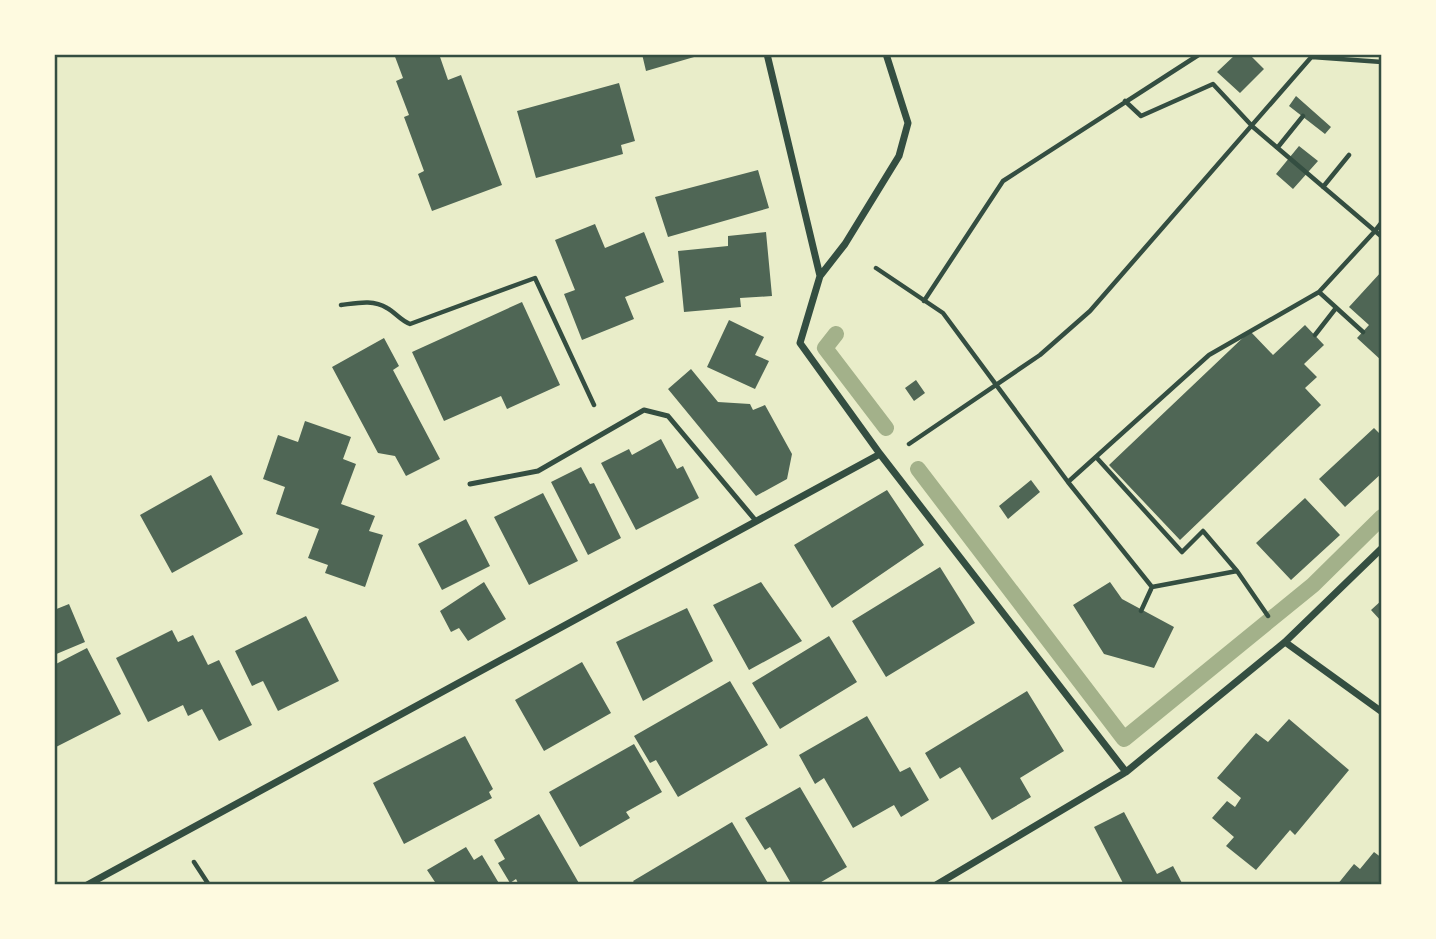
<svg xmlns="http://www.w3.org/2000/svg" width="1436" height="939" viewBox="0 0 1436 939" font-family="'Varela Round',sans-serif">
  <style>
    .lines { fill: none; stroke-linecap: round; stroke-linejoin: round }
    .stream { stroke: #a3b18a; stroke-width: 16 }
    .building { fill: #4f6655 }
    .path { stroke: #344e41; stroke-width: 4.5 }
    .service { stroke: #344e41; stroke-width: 5 }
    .minor { stroke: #344e41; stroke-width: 7 }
    .neatline { fill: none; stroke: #344e41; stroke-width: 2.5 }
  </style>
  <rect width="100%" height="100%" fill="#e9edc9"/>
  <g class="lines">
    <!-- stream -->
    <path class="stream" d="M 836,334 L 825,348 L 886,428
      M 918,469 L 1124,739 L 1313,585 L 1382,517"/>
  </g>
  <!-- building -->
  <path class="building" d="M 394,54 L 439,54 L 448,80 L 461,75 L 502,185 L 432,211 L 418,174 L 424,171 L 404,117 L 409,115 L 396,81 L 403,78 Z
    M 642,54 L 701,54 L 701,55 L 646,71 Z
    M 1236,54 L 1249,54 L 1264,69 L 1240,93 L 1217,72 Z
    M 619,83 L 635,141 L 621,145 L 623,154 L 536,178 L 517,111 Z
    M 1296,96 L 1331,127 L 1325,134 L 1289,106 Z
    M 1299,146 L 1318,161 L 1293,189 L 1276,174 Z
    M 758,170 L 769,208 L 668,237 L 655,197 Z
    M 595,224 L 605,248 L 644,232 L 664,282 L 625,297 L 634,319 L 582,340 L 564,294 L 575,290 L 555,240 Z
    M 766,232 L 772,296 L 740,298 L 741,307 L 684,312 L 678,251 L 728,246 L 728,236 Z
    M 1382,271 L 1382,361 L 1357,338 L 1369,325 L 1349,307 Z
    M 522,302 L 560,385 L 507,409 L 501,396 L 444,421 L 412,352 Z
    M 729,320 L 764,337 L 755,355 L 769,361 L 755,389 L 707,367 Z
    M 1305,325 L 1324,345 L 1304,364 L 1317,377 L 1305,388 L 1321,405 L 1180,540 L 1109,465 L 1250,331 L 1273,355 Z
    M 384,338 L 399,366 L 393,370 L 440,459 L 406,476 L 395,456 L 378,453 L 332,367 Z
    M 691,369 L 718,402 L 750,404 L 753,410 L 765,405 L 792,454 L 787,479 L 756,496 L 668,389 Z
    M 916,380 L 925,393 L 914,401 L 905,388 Z
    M 305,421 L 351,437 L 343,459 L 356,464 L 341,504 L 375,516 L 369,531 L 383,535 L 365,587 L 325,573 L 328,565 L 308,558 L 319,529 L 276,514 L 285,487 L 263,479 L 278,435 L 298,442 Z
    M 1374,428 L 1382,436 L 1382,473 L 1345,507 L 1319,479 Z
    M 661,439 L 677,469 L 683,466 L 699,498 L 636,530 L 601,463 L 629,449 L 632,455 Z
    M 581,467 L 590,484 L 594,483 L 621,538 L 588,555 L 551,482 Z
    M 211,475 L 243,534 L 172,573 L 140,515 Z
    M 1031,480 L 1040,492 L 1008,519 L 999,506 Z
    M 887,490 L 924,545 L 832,608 L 794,545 Z
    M 543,493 L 578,561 L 529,585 L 494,517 Z
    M 1305,498 L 1340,535 L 1291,580 L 1256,543 Z
    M 466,519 L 490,566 L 442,590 L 418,544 Z
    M 940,567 L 975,623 L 886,677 L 852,621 Z
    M 484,582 L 506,619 L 468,641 L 459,628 L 451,632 L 440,611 Z
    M 761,582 L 802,641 L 749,670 L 713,605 Z
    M 1110,582 L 1122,599 L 1174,627 L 1154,668 L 1104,654 L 1073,605 Z
    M 1382,600 L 1382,622 L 1371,610 Z
    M 69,604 L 85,642 L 54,655 L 54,610 Z
    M 687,608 L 713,661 L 643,701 L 616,642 Z
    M 306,616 L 339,681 L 278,711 L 263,681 L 252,686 L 235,651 Z
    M 172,630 L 178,642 L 193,635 L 208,665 L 219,660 L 252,725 L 219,741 L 202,709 L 188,716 L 183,705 L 148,722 L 116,658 Z
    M 829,636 L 857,682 L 780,729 L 752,683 Z
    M 87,648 L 121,714 L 54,748 L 54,665 Z
    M 582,662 L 611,713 L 544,751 L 515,700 Z
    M 730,681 L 768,745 L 678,797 L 656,760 L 650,763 L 634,736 Z
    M 1027,691 L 1064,751 L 1020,778 L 1031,797 L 992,820 L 960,767 L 940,779 L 925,753 Z
    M 867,716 L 900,772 L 910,767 L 929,800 L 901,817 L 894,805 L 853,828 L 824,778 L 815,784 L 799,755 Z
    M 1289,719 L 1349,770 L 1295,835 L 1290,830 L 1256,870 L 1226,846 L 1234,837 L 1212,818 L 1227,801 L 1235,807 L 1241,798 L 1217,778 L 1256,733 L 1268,742 Z
    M 465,736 L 493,789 L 489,792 L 492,798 L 404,844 L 373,783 Z
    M 634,744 L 662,792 L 626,812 L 630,818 L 580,847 L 549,792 Z
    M 800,787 L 847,867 L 816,885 L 792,885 L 770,847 L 765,850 L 745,818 Z
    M 1124,812 L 1157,874 L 1173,866 L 1183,885 L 1124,885 L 1094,827 Z
    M 539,814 L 580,885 L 519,885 L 516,879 L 510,883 L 498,863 L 505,859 L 494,840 Z
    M 732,822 L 769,885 L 636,885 L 633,881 Z
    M 466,847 L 474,860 L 482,855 L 500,885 L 437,885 L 427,870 Z
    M 1374,852 L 1382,858 L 1382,885 L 1337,885 L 1354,864 L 1360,869 Z"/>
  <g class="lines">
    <!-- path -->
    <path class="path" d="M 1308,54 L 1312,57 L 1382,62
      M 1125,101 L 1141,116 L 1213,84 L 1253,127 L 1375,231 L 1382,222
      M 1278,147 L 1303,116
      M 1323,187 L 1349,155
      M 876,268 L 943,313 L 1068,482 L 1152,587 L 1237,571 L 1268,616
      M 1319,292 L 1363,332
      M 924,301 L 1003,181 L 1200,54
      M 341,305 C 357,303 373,299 387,308 C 396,313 400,320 410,324 L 535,278 L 594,405
      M 1315,335 L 1336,308
      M 909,444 L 1040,355 L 1090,311 L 1314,54
      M 1096,457 L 1182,552 L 1203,531 L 1237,571
      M 1068,482 L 1209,355 L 1319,292 L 1375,231 L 1382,237
      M 1141,611 L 1152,587
      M 194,862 L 209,885"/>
    <!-- service -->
    <path class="service" d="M 470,484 L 538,471 L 644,410 L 668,416 L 756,521"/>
    <!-- minor -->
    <path class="minor" d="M 767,54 L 820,276
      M 886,54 L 908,123 L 899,156 L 845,244 L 820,276 L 800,343 L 880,454 L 1126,772 L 1285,642 L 1382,548
      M 1285,642 L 1382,712
      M 87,885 L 880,454
      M 936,885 L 1126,772"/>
  </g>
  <!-- border -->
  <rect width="1436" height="939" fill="none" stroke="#fefae0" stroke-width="112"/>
  <rect x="56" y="56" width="1324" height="827" class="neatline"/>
</svg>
